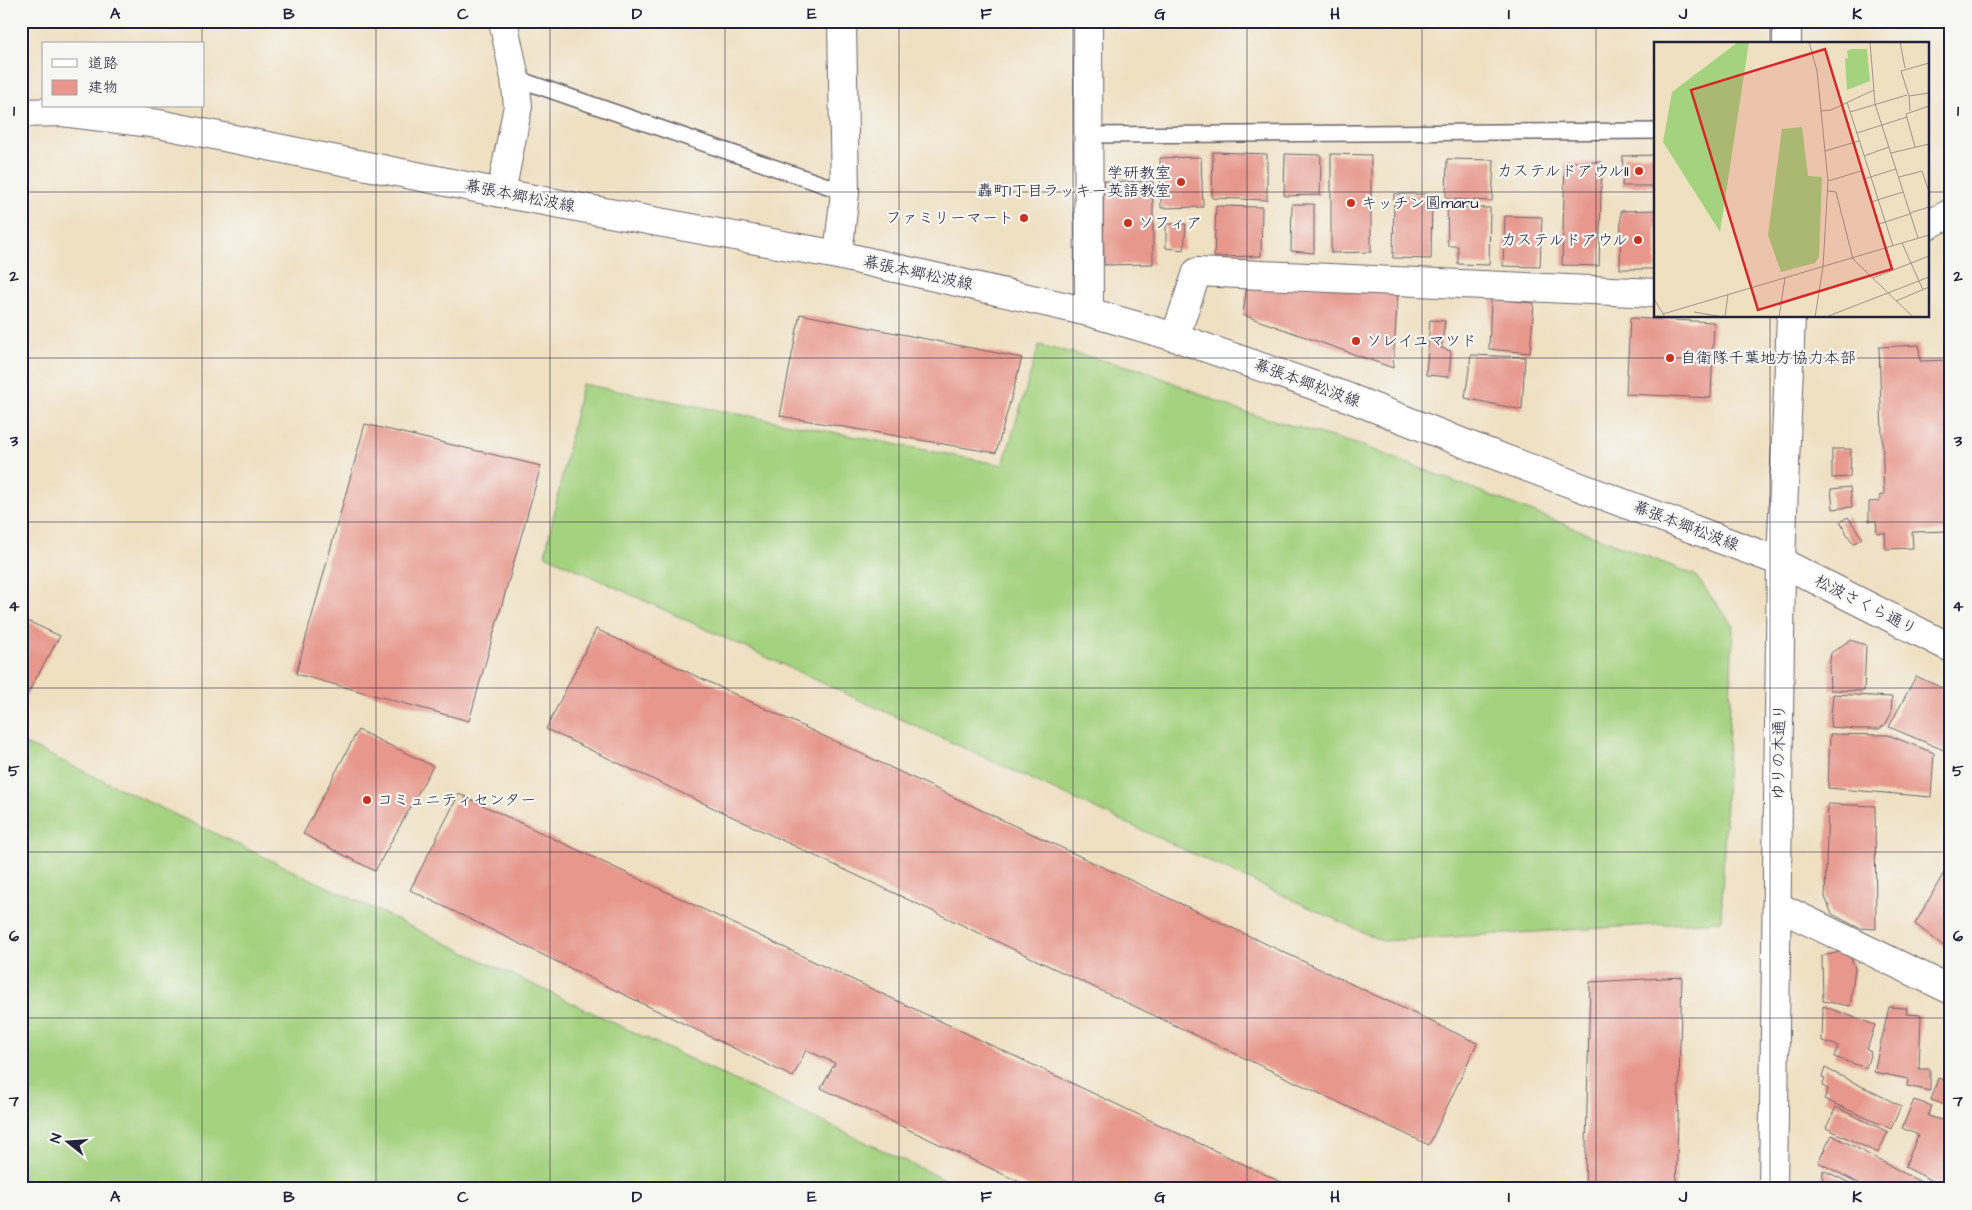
<svg xmlns="http://www.w3.org/2000/svg" width="1972" height="1210" viewBox="0 0 1972 1210" font-family="'Architects Daughter','Klee One',sans-serif">
  <style>
    .grass { fill: #a4d27f; stroke: #637a5d }
    .building { fill: #e7978c }
    .lines { fill: none; stroke-linecap: round; stroke-linejoin: round }
    .service-casing { stroke: #6a646a; stroke-width: 18 }
    .minor-casing { stroke: #6a646a; stroke-width: 30 }
    .tertiary-casing { stroke: #6a646a; stroke-width: 30 }
    .service { stroke: #fff; stroke-width: 15 }
    .minor { stroke: #fff; stroke-width: 28 }
    .tertiary { stroke: #fff; stroke-width: 28 }
    .grid { fill: none; stroke: #22223b; stroke-width: 1; stroke-opacity: 0.55 }
    .poi-dot { fill: #c8321e; stroke: #f6f6f2; stroke-width: 2 }
    .labels { text-anchor: middle; dominant-baseline: central; stroke-width: 4.5; stroke-linejoin: round; paint-order: stroke }
    .poi-label { font-size: 16px; fill: #22223b; stroke: #f6f6f2; text-anchor: start }
    .street-label { font-size: 16px; fill: #22223b; stroke: #f6f6f2 }
    .inset-road { fill: none; stroke: #9d948c; stroke-width: 1 }
    .view { fill: #d62828; fill-opacity: 0.15; stroke: #d62828; stroke-width: 2.5 }
    .inset-edge { fill: none; stroke: #22223b; stroke-width: 2.5 }
    .neatline { fill: none; stroke: #22223b; stroke-width: 2 }
    .grid-label { font-size: 16px; text-anchor: middle; font-weight: bold; fill: #22223b }
  </style>
  <rect width="100%" height="100%" fill="#f6f6f2"/>
  <filter id="ink" filterUnits="userSpaceOnUse"><feTurbulence type="fractalNoise" baseFrequency=".02" numOctaves="2"/><feDisplacementMap in="SourceGraphic" scale="10" xChannelSelector="R" yChannelSelector="G"/><feConvolveMatrix kernelMatrix="1 2 1 2 8 2 1 2 1" color-interpolation-filters="sRGB"/></filter>
  <filter id="wash" filterUnits="userSpaceOnUse"><feTurbulence type="fractalNoise" baseFrequency=".0096" numOctaves="4" result="noise"/><feDisplacementMap in="SourceGraphic" scale="20" xChannelSelector="R" yChannelSelector="G"/><feGaussianBlur stdDeviation="1.12" result="paint"/><feColorMatrix in="noise" values="0 0 0 0 0 0 0 0 0 0 0 0 0 0 0 0 0 1.4 0 .05"/><feComposite in="paint" operator="in"/></filter>
  <g filter="url(#wash)">
    <rect width="100%" height="100%" fill="#efe0c2"/>
    <!-- grass -->
    <path class="grass" d="M 1039,345 L 1143,370 L 1238,410 L 1366,447 L 1695,575 L 1733,626 L 1721,921 L 1382,941 L 545,555 L 582,384 L 1003,465 Z
      M 21,742 L 39,750 L 964,1189 L 21,1189 Z"/>
    <g id="blocks">
      <!-- building -->
      <path class="building" d="M 1213,152 L 1267,154 L 1267,200 L 1212,198 Z
        M 1285,154 L 1321,155 L 1320,195 L 1284,196 Z
        M 1331,154 L 1371,155 L 1371,252 L 1331,253 Z
        M 1656,155 L 1656,186 L 1622,186 L 1623,156 Z
        M 1201,157 L 1203,207 L 1161,208 L 1160,158 Z
        M 1447,159 L 1494,160 L 1492,201 L 1446,199 Z
        M 1565,162 L 1602,162 L 1599,266 L 1562,265 Z
        M 1103,181 L 1153,182 L 1153,264 L 1104,265 Z
        M 1394,194 L 1432,194 L 1431,259 L 1393,258 Z
        M 1292,204 L 1314,204 L 1314,253 L 1291,251 Z
        M 1216,206 L 1262,207 L 1261,256 L 1214,257 Z
        M 1447,207 L 1490,208 L 1489,265 L 1458,264 L 1458,246 L 1448,246 Z
        M 1656,210 L 1656,269 L 1620,269 L 1621,211 Z
        M 1505,216 L 1542,217 L 1540,267 L 1503,266 Z
        M 1166,224 L 1186,224 L 1184,250 L 1166,248 Z
        M 1247,284 L 1398,288 L 1393,368 L 1243,315 Z
        M 1491,299 L 1534,303 L 1530,353 L 1489,349 Z
        M 800,314 L 1022,358 L 996,453 L 780,416 Z
        M 1630,318 L 1714,322 L 1711,398 L 1626,394 Z
        M 1430,320 L 1445,321 L 1441,348 L 1451,351 L 1449,377 L 1426,375 Z
        M 1919,345 L 1920,361 L 1951,360 L 1951,531 L 1912,532 L 1913,548 L 1886,549 L 1885,533 L 1877,533 L 1876,521 L 1869,521 L 1869,502 L 1880,501 L 1880,495 L 1884,495 L 1879,347 Z
        M 1471,355 L 1525,357 L 1522,410 L 1465,398 Z
        M 365,424 L 541,466 L 469,721 L 296,674 Z
        M 1832,449 L 1851,449 L 1850,477 L 1832,478 Z
        M 1850,487 L 1852,507 L 1833,509 L 1831,489 Z
        M 1848,517 L 1862,538 L 1853,544 L 1840,522 Z
        M 21,618 L 60,636 L 21,705 Z
        M 596,629 L 1477,1043 L 1429,1145 L 546,729 Z
        M 1850,640 L 1866,645 L 1864,691 L 1830,690 L 1829,668 L 1831,653 Z
        M 1916,676 L 1951,692 L 1951,739 L 1946,751 L 1889,727 Z
        M 1833,694 L 1892,697 L 1891,714 L 1886,724 L 1879,729 L 1858,729 L 1830,727 Z
        M 358,730 L 433,766 L 375,871 L 303,834 Z
        M 1830,734 L 1888,735 L 1934,753 L 1931,797 L 1828,788 Z
        M 459,794 L 1296,1189 L 1034,1189 L 821,1088 L 835,1063 L 806,1050 L 793,1077 L 410,890 Z
        M 1828,804 L 1875,806 L 1876,929 L 1859,928 L 1832,914 L 1825,897 Z
        M 1951,860 L 1951,952 L 1915,924 Z
        M 1840,952 L 1851,958 L 1855,968 L 1850,1006 L 1823,1001 L 1822,956 Z
        M 1682,977 L 1676,1189 L 1585,1189 L 1590,982 Z
        M 1823,1006 L 1875,1025 L 1867,1050 L 1871,1052 L 1866,1068 L 1834,1057 L 1838,1046 L 1822,1041 Z
        M 1889,1007 L 1907,1008 L 1906,1014 L 1921,1015 L 1919,1069 L 1930,1069 L 1930,1091 L 1907,1086 L 1908,1079 L 1874,1072 Z
        M 1825,1068 L 1901,1106 L 1891,1129 L 1824,1099 L 1828,1089 L 1822,1086 L 1825,1078 L 1822,1077 Z
        M 1951,1070 L 1951,1107 L 1931,1100 L 1938,1078 L 1947,1081 Z
        M 1914,1100 L 1932,1106 L 1928,1116 L 1951,1123 L 1951,1158 L 1941,1185 L 1905,1167 L 1918,1135 L 1902,1128 Z
        M 1836,1107 L 1888,1132 L 1878,1153 L 1826,1128 Z
        M 1832,1135 L 1934,1189 L 1870,1189 L 1818,1162 Z
        M 1823,1170 L 1862,1189 L 1822,1189 Z"/>
    </g>
  </g>
  <g filter="url(#ink)">
    <use href="#blocks" fill-opacity="0" stroke="#6a646a" stroke-width="1"/>
    <g class="lines">
      <!-- service casing -->
      <g class="service-casing">
        <path id="service" d="M 515,78 L 845,192
          M 1087,135 L 1656,131"/>
      </g>
      <!-- minor casing -->
      <g class="minor-casing">
        <path id="minor" d="M 1088,21 L 1089,312
          M 501,193 L 518,106 L 515,78 L 503,21
          M 838,255 L 845,192 L 842,21
          M 1175,337 L 1197,272 L 1656,293
          M 1777,906 L 1951,990"/>
      </g>
      <!-- tertiary casing -->
      <g class="tertiary-casing">
        <path id="tertiary" d="M 1787,21 L 1787,44
          M 21,113 L 62,112 L 159,124 L 501,193 L 838,255 L 1089,312 L 1175,337 L 1347,397 L 1481,450 L 1781,562 L 1951,648
          M 1928,225 L 1951,213
          M 1773,1189 L 1781,562 L 1791,316"/>
      </g>
      <!-- service -->
      <use href="#service" class="service"/>
      <!-- minor -->
      <use href="#minor" class="minor"/>
      <!-- tertiary -->
      <use href="#tertiary" class="tertiary"/>
    </g>
  </g>
  <!-- grid -->
  <path class="grid" d="M 202,21 L 202,44M 376,21 L 376,1189M 550,21 L 550,1189M 725,21 L 725,1189M 899,21 L 899,1189M 1073,21 L 1073,1189M 1247,21 L 1247,1189M 1422,21 L 1422,1189M 1596,21 L 1596,1189M 1770,21 L 1770,44M 202,106 L 202,1189M 21,192 L 1656,192M 1928,192 L 1951,192M 1770,316 L 1770,1189M 21,358 L 1951,358M 21,522 L 1951,522M 21,688 L 1951,688M 21,852 L 1951,852M 21,1018 L 1951,1018"/>
  <!-- markers -->
  <g class="poi-dot">
    <circle cx="1639" cy="171" r="5"/>
    <circle cx="1181" cy="182" r="5"/>
    <circle cx="1351" cy="203" r="5"/>
    <circle cx="1024" cy="218" r="5"/>
    <circle cx="1128" cy="223" r="5"/>
    <circle cx="1638" cy="240" r="5"/>
    <circle cx="1356" cy="341" r="5"/>
    <circle cx="1670" cy="358" r="5"/>
    <circle cx="367" cy="800" r="5"/>
  </g>
  <g class="labels">
    <!-- poi labels -->
    <g class="poi-label">
      <text x="1629" y="171" text-anchor="end">カステルドアウルII</text>
      <text x="1171" y="173" text-anchor="end">学研教室<tspan x="1171" dy="18">轟町1丁目ラッキー英語教室</tspan></text>
      <text x="1361" y="203">キッチン圓maru</text>
      <text x="1014" y="218" text-anchor="end">ファミリーマート</text>
      <text x="1138" y="223">ソフィア</text>
      <text x="1628" y="240" text-anchor="end">カステルドアウル</text>
      <text x="1366" y="341">ソレイユマツド</text>
      <text x="1680" y="358">自衛隊千葉地方協力本部</text>
      <text x="377" y="800">コミュニティセンター</text>
    </g>
    <!-- street labels -->
    <g class="street-label">
      <text transform="translate(520 196) rotate(11)">幕張本郷松波線</text>
      <text transform="translate(918 273) rotate(12)">幕張本郷松波線</text>
      <text transform="translate(1307 383) rotate(20)">幕張本郷松波線</text>
      <text transform="translate(1686 526) rotate(21)">幕張本郷松波線</text>
      <text transform="translate(1866 605) rotate(27)">松波さくら通り</text>
      <text transform="translate(1779 752) rotate(-89)">ゆりの木通り</text>
    </g>
  </g>
  <!-- overview -->
  <g transform="translate(1654 42)">
    <rect width="275" height="275" fill="#efe0c2"/>
    <path d="M 84,0 L 95,0 L 66,190 L 9,100 L 18,50 ZM 148,85 L 154,134 L 168,135 L 165,215 L 161,221 L 127,230 L 114,193 L 128,87 Z" fill="#a4d27f"/>
    <path d="M 198,7 L 213,7 L 216,39 L 193,48 L 191,17 L 194,16 L 193,9 Z" fill="#a4d27f"/>
    <path class="inset-road" d="M 155,0 L 163,29 L 174,139 L 169,225 L 161,275M 216,0 L 221,62 L 264,196M 246,0 L 251,26M 275,21 L 247,29 L 255,54 L 275,51M 255,54 L 256,69M 193,60 L 239,204M 167,69 L 177,68 L 220,48M 196,70 L 253,53M 203,91 L 253,75M 261,105 L 252,72 L 275,64M 171,109 L 205,99M 237,111 L 275,102M 210,114 L 235,105M 245,135 L 268,129 L 275,150M 210,137 L 242,127M 174,139 L 207,129 L 232,206M 174,149 L 182,150 L 199,217 L 259,275M 217,160 L 249,150M 256,171 L 275,165M 225,182 L 256,172M 248,201 L 269,248M 219,236 L 275,214M 0,257 L 11,275M 242,259 L 275,245M 40,270 L 69,275M 9,272 L 275,193M 71,275 L 74,252M 125,275 L 131,236M 172,275 L 275,235"/>
    <path class="view" d="M 171,7 L 238,227 L 104,268 L 37,48 Z"/>
    <rect width="275" height="275" class="inset-edge"/>
  </g>
  <!-- margin -->
  <rect width="1972" height="1210" fill="none" stroke="#f6f6f2" stroke-width="55"/>
  <!-- legend -->
  <rect x="42" y="42" width="162" height="65" fill="#f6f6f2" stroke="#a1a1a9"/>
  <rect x="52" y="59" width="25" height="8" fill="#ffffff" stroke="#a1a1a9"/>
  <text x="88" y="68" font-size="15" fill="#22223b">道路</text>
  <rect x="52" y="80" width="25" height="15" fill="#e7978c" stroke="#a1a1a9"/>
  <text x="88" y="92" font-size="15" fill="#22223b">建物</text>
  <!-- north arrow -->
  <g transform="translate(68 1142) rotate(287)" stroke="#f6f6f2" stroke-width="4" paint-order="stroke">
  <path d="M0-4L9 19L0 12L-9 19Z" fill="#22223b"/>
  <text y="-8" font-size="14" font-weight="bold" text-anchor="middle" fill="#22223b">N</text>
  </g>
  <rect x="28" y="28" width="1916" height="1154" class="neatline"/>
  <g class="grid-label">
    <text x="115" y="19">A</text>
    <text x="289" y="19">B</text>
    <text x="463" y="19">C</text>
    <text x="637" y="19">D</text>
    <text x="812" y="19">E</text>
    <text x="986" y="19">F</text>
    <text x="1160" y="19">G</text>
    <text x="1335" y="19">H</text>
    <text x="1509" y="19">I</text>
    <text x="1683" y="19">J</text>
    <text x="1857" y="19">K</text>
    <text x="14" y="116">1</text>
    <text x="1958" y="116">1</text>
    <text x="14" y="281">2</text>
    <text x="1958" y="281">2</text>
    <text x="14" y="446">3</text>
    <text x="1958" y="446">3</text>
    <text x="14" y="611">4</text>
    <text x="1958" y="611">4</text>
    <text x="14" y="776">5</text>
    <text x="1958" y="776">5</text>
    <text x="14" y="941">6</text>
    <text x="1958" y="941">6</text>
    <text x="14" y="1106">7</text>
    <text x="1958" y="1106">7</text>
    <text x="115" y="1202">A</text>
    <text x="289" y="1202">B</text>
    <text x="463" y="1202">C</text>
    <text x="637" y="1202">D</text>
    <text x="812" y="1202">E</text>
    <text x="986" y="1202">F</text>
    <text x="1160" y="1202">G</text>
    <text x="1335" y="1202">H</text>
    <text x="1509" y="1202">I</text>
    <text x="1683" y="1202">J</text>
    <text x="1857" y="1202">K</text>
  </g>
</svg>
